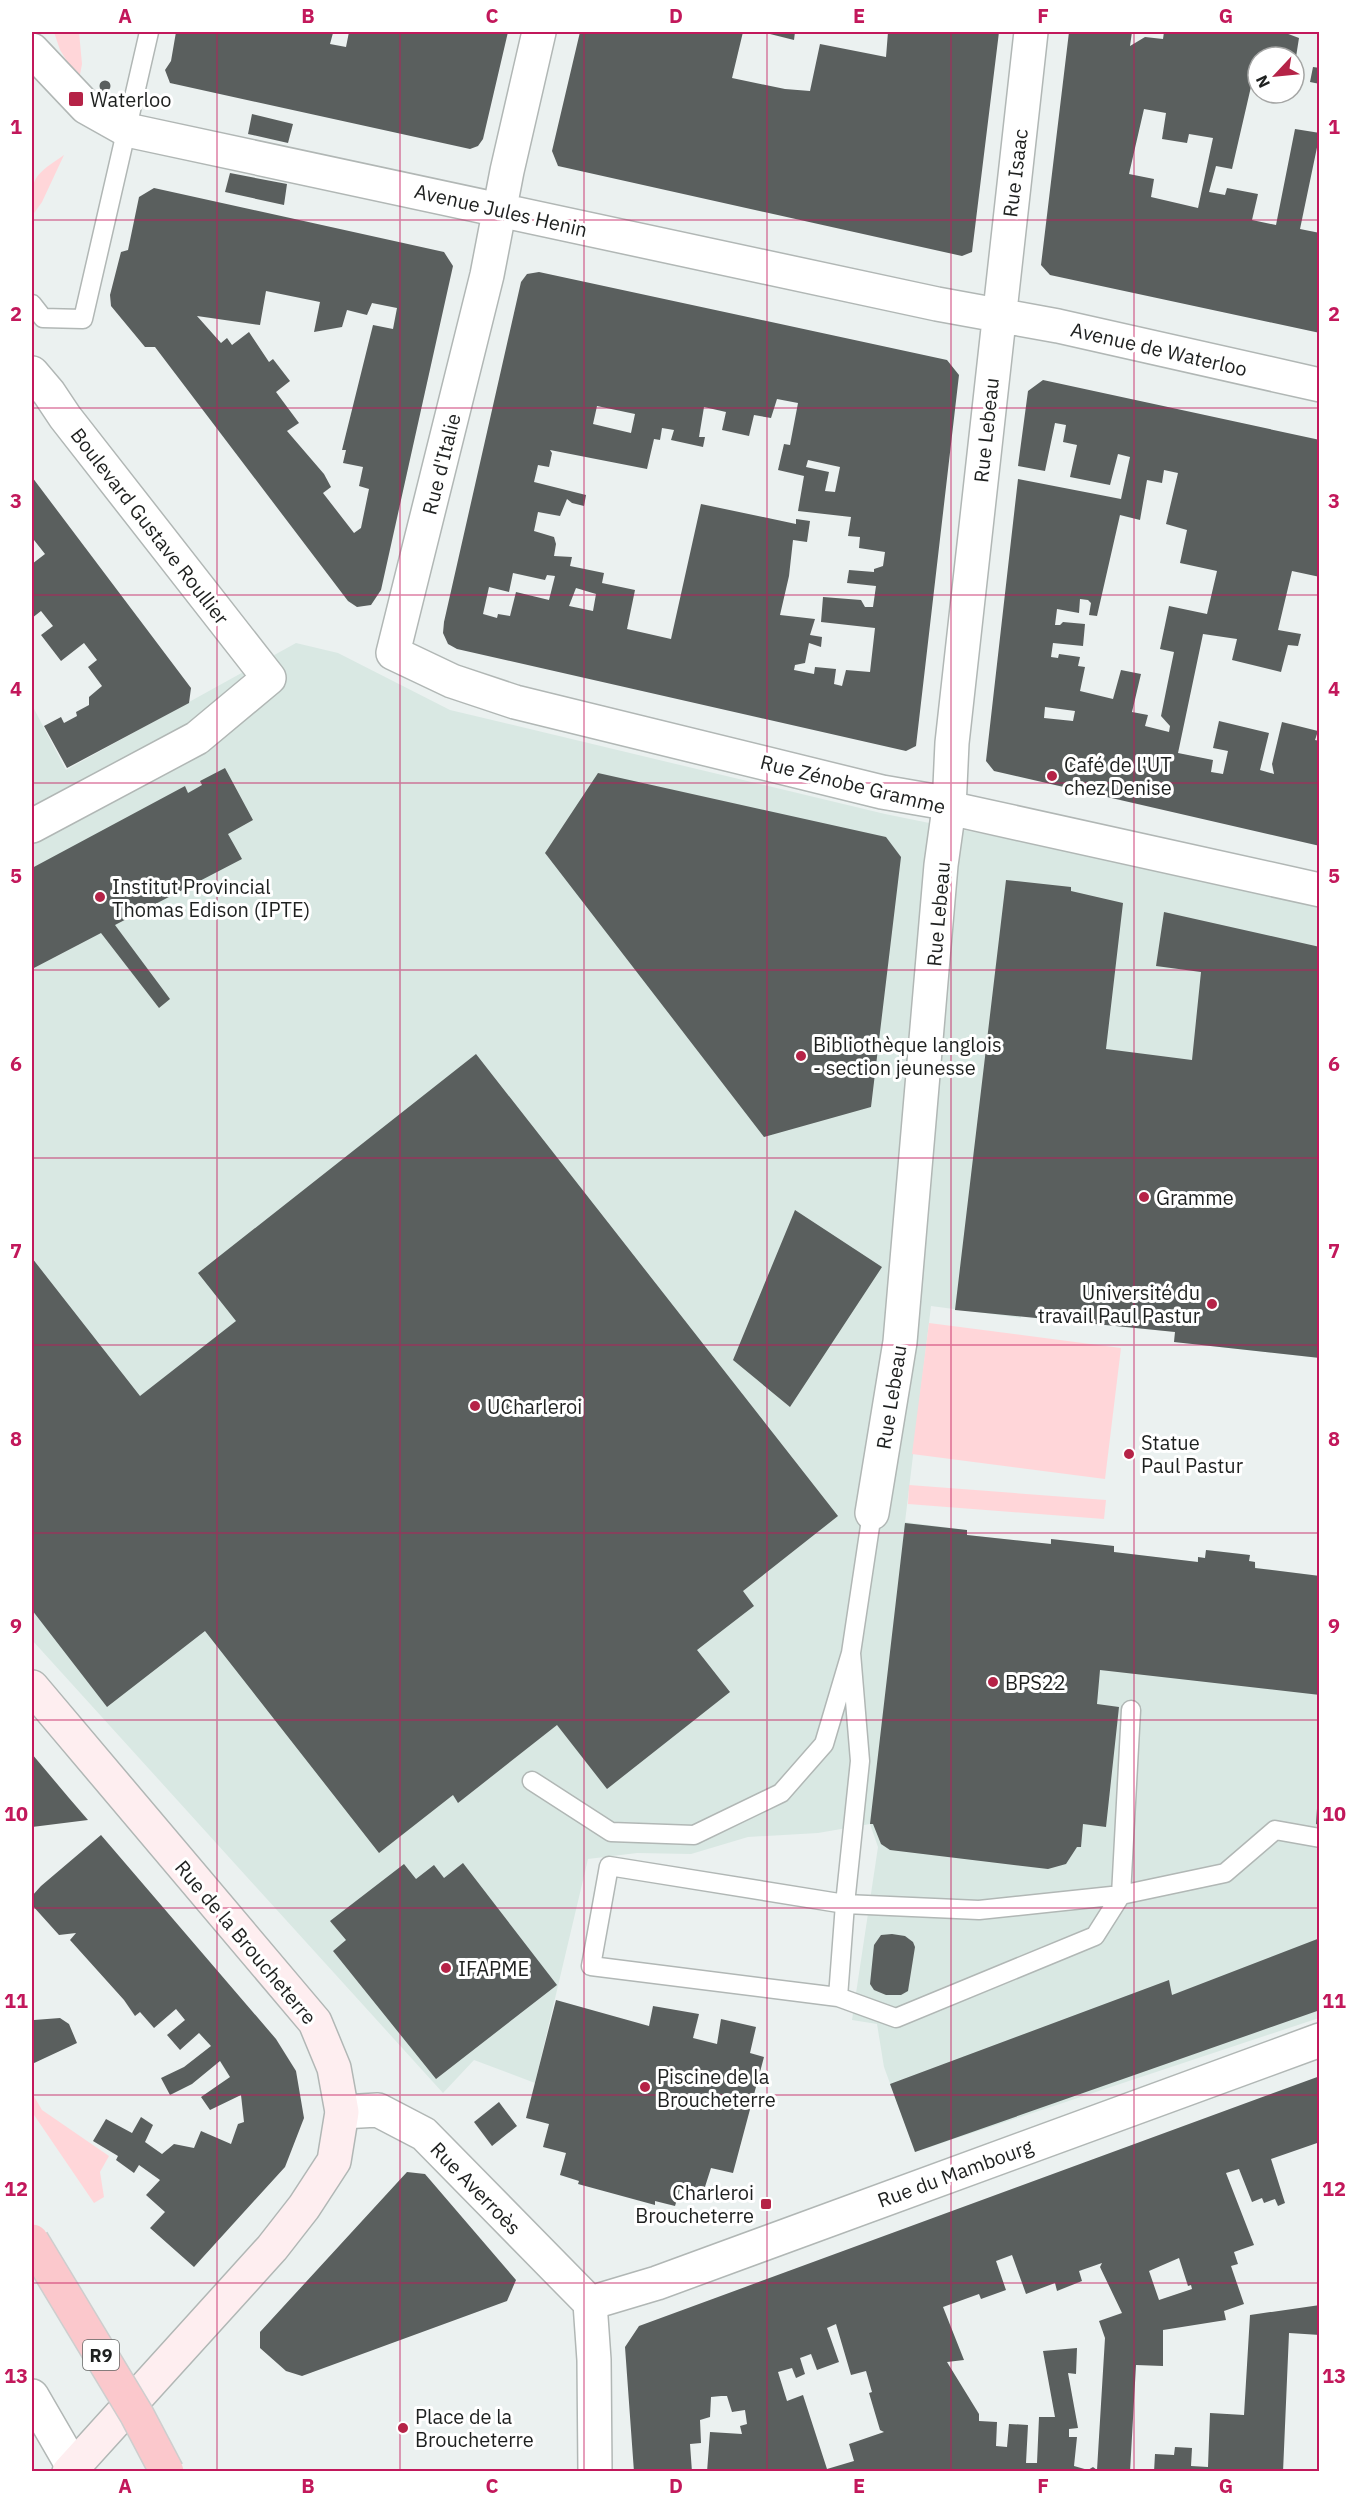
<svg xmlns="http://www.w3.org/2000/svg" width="1351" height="2503" viewBox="0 0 1351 2503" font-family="'IBM Plex Sans',sans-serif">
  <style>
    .built { fill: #d9e8e3 }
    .green { fill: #ffd6d9 }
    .building { fill: #5a5f5e; fill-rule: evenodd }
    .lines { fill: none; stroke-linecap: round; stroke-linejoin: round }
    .service-casing { stroke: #b1b7b5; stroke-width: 21 }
    .minor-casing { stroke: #b1b7b5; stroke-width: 36 }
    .secondary-casing { stroke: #b1b7b5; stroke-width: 36 }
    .service { stroke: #fff; stroke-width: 18 }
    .minor { stroke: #fff; stroke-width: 33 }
    .secondary { stroke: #feeef0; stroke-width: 33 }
    .motorway-bridge-casing { stroke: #cecece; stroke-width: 36; stroke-linecap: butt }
    .motorway-bridge { stroke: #fbc8cc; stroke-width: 33 }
    .grid { fill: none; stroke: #c2185b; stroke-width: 1.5; stroke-opacity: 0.55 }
    .poi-dot { fill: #b52347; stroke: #fff; stroke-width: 2 }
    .labels { text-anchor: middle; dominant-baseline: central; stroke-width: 6; stroke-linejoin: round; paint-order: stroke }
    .shield { fill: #fff; stroke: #626362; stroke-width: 1.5 }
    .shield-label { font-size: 18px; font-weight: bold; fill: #1e201f }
    .poi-label { font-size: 20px; fill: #1e201f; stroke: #fff; text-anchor: start }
    .street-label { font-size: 20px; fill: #1e201f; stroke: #fff }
    .neatline { fill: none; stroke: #c2185b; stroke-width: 2 }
    .grid-label { font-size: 20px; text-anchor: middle; font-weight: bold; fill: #c2185b }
  </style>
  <rect width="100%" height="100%" fill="#ebf1f0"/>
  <!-- built -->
  <path class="built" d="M 296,643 L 338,653 L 450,710 L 885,814 L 1319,902 L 1319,1358 L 1174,1342 L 1175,1332 L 1021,1315 L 1021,1318 L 931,1306 L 905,1522 L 967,1530 L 967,1535 L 1050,1544 L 1051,1539 L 1114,1546 L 1114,1552 L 1197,1562 L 1198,1557 L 1205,1558 L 1206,1550 L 1250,1555 L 1249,1561 L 1255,1562 L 1256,1568 L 1319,1576 L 1319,2018 L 915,2152 L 884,2067 L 877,2024 L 852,2020 L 878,1847 L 870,1824 L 818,1833 L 748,1837 L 691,1854 L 637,1853 L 588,1859 L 535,2083 L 474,2060 L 443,2093 L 32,1640 L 32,705 L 66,770 Z"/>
  <!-- green -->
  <path class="green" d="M 54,32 L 79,32 L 82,64 L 79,80 L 60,50 Z
    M 64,155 L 42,202 L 32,216 C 31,177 32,177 64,155 Z
    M 929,1323 L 1121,1348 L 1105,1479 L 912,1454 Z
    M 909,1485 L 1106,1500 L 1104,1519 L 908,1504 Z
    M 32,2093 L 42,2110 L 109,2156 L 100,2172 L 104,2197 L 94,2203 L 32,2112 Z"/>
  <!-- building -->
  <path class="building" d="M 176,32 L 325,32 L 333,33 L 330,44 L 346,47 L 349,32 L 508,32 L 483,139 L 478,146 L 470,149 L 170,83 L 165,70 L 171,61 Z
    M 580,32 L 743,32 L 732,78 L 785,89 L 810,91 L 820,44 L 886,57 L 888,32 L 999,32 L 972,252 L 962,256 L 558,166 L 552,151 Z
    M 762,32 L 795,32 L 794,40 Z
    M 1069,32 L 1132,32 L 1130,46 L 1145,37 L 1163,39 L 1164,32 L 1283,32 L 1299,38 L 1296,57 L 1258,57 L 1258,79 L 1253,78 L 1232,169 L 1216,166 L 1209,192 L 1225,195 L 1227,188 L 1258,194 L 1252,220 L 1276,225 L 1295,129 L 1320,133 L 1300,229 L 1320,233 L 1320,333 L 1050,275 L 1041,265 ZM 1144,109 L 1166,113 L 1162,139 L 1187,143 L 1189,134 L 1213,138 L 1198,208 L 1151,197 L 1154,179 L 1129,174 Z
    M 1313,67 L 1320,68 L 1320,84 L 1310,82 Z
    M99.5 86a5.5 5.5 0 1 1 11 0a5.5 5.5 0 1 1-11 0Z
    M 252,114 L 293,124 L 288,143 L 248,134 Z
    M 230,173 L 287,184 L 284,205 L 225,192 Z
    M 154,188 L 444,252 L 453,266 L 381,590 L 371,605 L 357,607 L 348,601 L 155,347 L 145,347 L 111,306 L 110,295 L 121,252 L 128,250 L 139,197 ZM 266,291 L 320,302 L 314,332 L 342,327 L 347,310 L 367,315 L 372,303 L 397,308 L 393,329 L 373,325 L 342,450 L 346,450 L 343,463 L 363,467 L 359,486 L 369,489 L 361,528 L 354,533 L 323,493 L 331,487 L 324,474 L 287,431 L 299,423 L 276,392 L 290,381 L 273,359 L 269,362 L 249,332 L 232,345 L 227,338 L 221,343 L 197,316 L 260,325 Z
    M 539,272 L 947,360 L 959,375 L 916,746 L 906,751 L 457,649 L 448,644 L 443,633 L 444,622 L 521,282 L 527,274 ZM 777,399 L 798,403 L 790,445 L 784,444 L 778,470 L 804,476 L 798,511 L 851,517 L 848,536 L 860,537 L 859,548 L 885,552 L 883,566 L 874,569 L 874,572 L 849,570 L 847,583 L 876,586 L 873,607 L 865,607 L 861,600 L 823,597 L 821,622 L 875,628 L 870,672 L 846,670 L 842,686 L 834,684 L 836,669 L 815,667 L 814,674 L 794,670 L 795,665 L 805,663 L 809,643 L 821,647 L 822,637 L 810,635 L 815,619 L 780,615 L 789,576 L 793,540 L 807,542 L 810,521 L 796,519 L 796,524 L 701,504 L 671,639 L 627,629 L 635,590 L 602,583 L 604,573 L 570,566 L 572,557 L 554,556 L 556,544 L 554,537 L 534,531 L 538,512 L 560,516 L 567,499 L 572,503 L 584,506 L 586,495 L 534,482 L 538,465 L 549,467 L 552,453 L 550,450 L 647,469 L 654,439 L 660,440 L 662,428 L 674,430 L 671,440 L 703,447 L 705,437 L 699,437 L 704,407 L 726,412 L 722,430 L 749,436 L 754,415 L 771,418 ZM 597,406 L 635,414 L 631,433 L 593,424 ZM 808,460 L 840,467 L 835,492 L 825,491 L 829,472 L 806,467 ZM 513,573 L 545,580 L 547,575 L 555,576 L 549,600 L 516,592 L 510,616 L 498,614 L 497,618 L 483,614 L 489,587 L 509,592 ZM 576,588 L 596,594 L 593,611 L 569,606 Z
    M 1043,380 L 1320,440 L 1320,577 L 1292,571 L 1278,630 L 1301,634 L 1298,646 L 1288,645 L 1281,672 L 1232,660 L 1237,639 L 1203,634 L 1178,753 L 1213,760 L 1211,772 L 1223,774 L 1228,751 L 1213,748 L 1219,721 L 1269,733 L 1260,770 L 1274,774 L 1272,764 L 1282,722 L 1318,731 L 1315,740 L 1320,741 L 1317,759 L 1320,759 L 1320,846 L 994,771 L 986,761 L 1018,479 L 1121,499 L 1130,457 L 1118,454 L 1110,485 L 1070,477 L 1077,445 L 1063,442 L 1066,425 L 1055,423 L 1045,471 L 1018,466 L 1028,391 ZM 1164,470 L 1178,473 L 1166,524 L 1187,530 L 1180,563 L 1217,571 L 1207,614 L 1169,606 L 1160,649 L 1174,652 L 1161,716 L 1170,726 L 1169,732 L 1145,726 L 1148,715 L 1132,712 L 1141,674 L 1121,670 L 1113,699 L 1080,691 L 1085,667 L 1078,666 L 1080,657 L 1059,654 L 1058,658 L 1051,657 L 1053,643 L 1083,646 L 1085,624 L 1063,622 L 1060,625 L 1055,625 L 1057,609 L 1079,613 L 1080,599 L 1088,600 L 1091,603 L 1089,615 L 1097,616 L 1120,515 L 1140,520 L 1147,480 L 1162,483 ZM 1045,707 L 1075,711 L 1073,721 L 1044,718 Z
    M 32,477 L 191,688 L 189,703 L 67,768 L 44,726 L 61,717 L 64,723 L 77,716 L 76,712 L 89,705 L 89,697 L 102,686 L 88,667 L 97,660 L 84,643 L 61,661 L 41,635 L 53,626 L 41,611 L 32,618 L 32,564 L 45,554 L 34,540 L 32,542 Z
    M 225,768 L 253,820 L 228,834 L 242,859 L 115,925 L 170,999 L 159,1008 L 101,933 L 32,969 L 32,868 L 185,786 L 188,793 L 202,785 L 200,781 Z
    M 598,773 L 886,837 L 901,857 L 871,1107 L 764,1137 L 545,853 Z
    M 1006,880 L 1071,887 L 1071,891 L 1123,903 L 1106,1049 L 1192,1060 L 1201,972 L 1156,966 L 1164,912 L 1320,947 L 1320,1358 L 1174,1342 L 1175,1332 L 955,1310 Z
    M 476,1054 L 838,1516 L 743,1591 L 754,1606 L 697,1650 L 730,1692 L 607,1789 L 557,1725 L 458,1803 L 453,1795 L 379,1853 L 205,1631 L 107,1707 L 32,1610 L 32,1258 L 140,1396 L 236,1321 L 198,1273 Z
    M 795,1210 L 882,1267 L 790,1407 L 733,1360 Z
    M 905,1523 L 967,1530 L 967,1535 L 1051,1544 L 1051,1539 L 1114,1546 L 1114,1552 L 1198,1562 L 1198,1557 L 1205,1558 L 1206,1550 L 1250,1555 L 1249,1561 L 1255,1562 L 1255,1568 L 1320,1576 L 1320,1695 L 1100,1670 L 1097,1704 L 1119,1707 L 1106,1827 L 1083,1824 L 1081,1847 L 1077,1847 L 1066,1864 L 1048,1869 L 890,1850 L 881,1844 L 873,1824 L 870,1824 Z
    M 32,1754 L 69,1798 L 88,1820 L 32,1827 Z
    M 1318,1793 L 1320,1793 L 1320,1825 L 1316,1824 Z
    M 101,1835 L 276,2039 L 296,2071 L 304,2118 L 285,2167 L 194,2267 L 150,2228 L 165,2212 L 146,2195 L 160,2180 L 139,2165 L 134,2173 L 116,2160 L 118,2156 L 93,2141 L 106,2119 L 132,2133 L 141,2117 L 153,2125 L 145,2142 L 162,2154 L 174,2144 L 194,2148 L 201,2131 L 231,2144 L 238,2124 L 244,2122 L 241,2095 L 210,2110 L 201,2097 L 230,2077 L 220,2061 L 192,2084 L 170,2095 L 161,2078 L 184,2067 L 211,2046 L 199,2033 L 180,2050 L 167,2035 L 185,2020 L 176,2009 L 154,2028 L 140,2012 L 135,2016 L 124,2000 L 70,1940 L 76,1933 L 59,1935 L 32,1905 L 32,1896 L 41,1886 Z
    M 463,1863 L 557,1985 L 436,2079 L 333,1951 L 346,1940 L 330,1921 L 404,1864 L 416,1879 L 434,1865 L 444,1878 Z
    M 892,1934 L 905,1936 L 913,1942 L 915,1947 L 908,1991 L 901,1995 L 886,1995 L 874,1990 L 870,1984 L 874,1945 L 881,1935 Z
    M 1320,1938 L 1320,2010 L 915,2152 L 890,2084 L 1169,1980 L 1172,1995 Z
    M 556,2000 L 649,2026 L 653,2006 L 699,2014 L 693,2038 L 717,2044 L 721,2019 L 756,2027 L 750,2053 L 764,2057 L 733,2173 L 711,2168 L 704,2190 L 682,2183 L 675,2206 L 655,2201 L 655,2205 L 578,2184 L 579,2181 L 560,2175 L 566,2153 L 543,2147 L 549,2124 L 526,2118 Z
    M 32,2005 L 34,2020 L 60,2018 L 69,2024 L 77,2043 L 32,2064 Z
    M 1320,2076 L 1320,2142 L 1271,2159 L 1285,2203 L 1278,2206 L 1275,2199 L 1264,2203 L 1262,2198 L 1252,2202 L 1239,2169 L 1226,2173 L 1254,2245 L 1234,2252 L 1238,2264 L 1231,2266 L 1244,2304 L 1224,2311 L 1226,2320 L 1163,2330 L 1163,2366 L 1136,2365 L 1130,2472 L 707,2472 L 710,2432 L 742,2434 L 740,2426 L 747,2424 L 745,2410 L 732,2412 L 727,2396 L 721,2396 L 711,2397 L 710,2417 L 700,2420 L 701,2443 L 690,2444 L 692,2472 L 634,2472 L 625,2347 L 639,2326 ZM 1012,2255 L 1026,2294 L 1055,2283 L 1057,2291 L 1082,2281 L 1079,2271 L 1102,2263 L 1100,2267 L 1122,2313 L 1099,2321 L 1105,2338 L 1097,2470 L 1093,2467 L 1088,2470 L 1074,2466 L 1077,2437 L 1069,2437 L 1069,2429 L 1078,2428 L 1068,2373 L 1076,2374 L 1077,2348 L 1043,2351 L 1055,2417 L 1039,2417 L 1037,2463 L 1026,2463 L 1028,2425 L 1009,2424 L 1007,2447 L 996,2446 L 997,2422 L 979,2421 L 979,2414 L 947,2362 L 964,2360 L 943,2307 L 979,2294 L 981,2299 L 1006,2290 L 996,2261 ZM 1179,2258 L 1188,2286 L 1191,2285 L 1192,2289 L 1159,2300 L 1149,2271 ZM 836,2324 L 851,2375 L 866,2371 L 872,2392 L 869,2393 L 880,2430 L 884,2432 L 849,2444 L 854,2461 L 827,2469 L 803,2395 L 787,2401 L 778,2372 L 792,2368 L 796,2378 L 805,2374 L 800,2358 L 811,2354 L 817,2370 L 839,2362 L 827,2328 Z
    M 499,2102 L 517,2126 L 492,2146 L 474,2122 Z
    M 407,2172 L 425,2174 L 516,2280 L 507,2301 L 302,2376 L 286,2371 L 260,2348 L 260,2332 Z
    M 1320,2305 L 1320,2335 L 1289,2333 L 1283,2472 L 1154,2472 L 1155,2454 L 1174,2455 L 1175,2447 L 1192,2448 L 1191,2466 L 1208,2467 L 1210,2413 L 1244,2415 L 1250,2315 Z"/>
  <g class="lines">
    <!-- service casing -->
    <g class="service-casing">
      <path id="service" d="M 32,304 L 43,318 L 83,319 L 149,32
        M 851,1653 L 860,1761 L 845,1904 L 609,1866 L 591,1966 L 838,1997 L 845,1904 L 979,1910 L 1121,1895 L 1131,1710
        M 532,1781 L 611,1832 L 694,1835 L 781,1793 L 824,1744 L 851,1653 L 872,1513
        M 838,1997 L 896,2018 L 1095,1936 L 1121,1895 L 1225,1873 L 1275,1830 L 1320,1838"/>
    </g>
    <!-- minor casing -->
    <g class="minor-casing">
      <path id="minor" d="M 539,32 L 507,171 L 487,275 L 393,653 L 452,681 L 515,702 L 882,792 L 940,802 L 949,808 L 1320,890
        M 32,50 L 86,107 L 127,130 L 937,304 L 1058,326 L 1320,385
        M 32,373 L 49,393 L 65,417 L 269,678 L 197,738 L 32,826
        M 872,1513 L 900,1342 L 941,865 L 949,808 L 952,743 L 1031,32
        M 342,2112 L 378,2110 L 424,2134 L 590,2303
        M 590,2303 L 657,2283 L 1320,2040
        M 590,2303 L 594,2360 L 595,2472
        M 32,2396 L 76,2472"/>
    </g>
    <!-- secondary casing -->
    <g class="secondary-casing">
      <path id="secondary" d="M 32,1687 L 315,2022 L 334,2068 L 342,2112 L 334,2161 L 304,2207 L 272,2248 L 69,2472"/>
    </g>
    <!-- service -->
    <use href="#service" class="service"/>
    <!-- minor -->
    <use href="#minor" class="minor"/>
    <!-- secondary -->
    <use href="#secondary" class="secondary"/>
    <!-- motorway-bridge casing -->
    <g class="motorway-bridge-casing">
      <path id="motorway-bridge" d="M 32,2241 L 137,2415 L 167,2472"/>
    </g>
    <!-- motorway-bridge -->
    <use href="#motorway-bridge" class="motorway-bridge"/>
  </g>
  <!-- grid -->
  <path class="grid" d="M 217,32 L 217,2472M 400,32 L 400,2472M 584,32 L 584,2472M 767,32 L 767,2472M 951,32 L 951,2472M 1134,32 L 1134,2472M 32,220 L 1320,220M 32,408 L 1320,408M 32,595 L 1320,595M 32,783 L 1320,783M 32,970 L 1320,970M 32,1158 L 1320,1158M 32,1345 L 1320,1345M 32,1533 L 1320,1533M 32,1720 L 1320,1720M 32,1908 L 1320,1908M 32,2095 L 1320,2095M 32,2283 L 1320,2283"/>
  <!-- markers -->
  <g class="poi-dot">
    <rect x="68" y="91" width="16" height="16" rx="3"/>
    <circle cx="1052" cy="776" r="6"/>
    <circle cx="100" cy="897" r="6"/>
    <circle cx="801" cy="1056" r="6"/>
    <circle cx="1144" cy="1197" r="6"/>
    <circle cx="1212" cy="1304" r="6"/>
    <circle cx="475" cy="1406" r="6"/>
    <circle cx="1129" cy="1454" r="6"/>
    <circle cx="993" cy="1682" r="6"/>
    <circle cx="446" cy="1968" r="6"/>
    <circle cx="645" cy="2087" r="6"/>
    <rect x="760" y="2198" width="12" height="12" rx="3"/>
    <circle cx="403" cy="2428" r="6"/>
  </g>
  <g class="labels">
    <!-- shield labels -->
    <rect class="shield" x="83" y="2340" width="36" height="30" rx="4.5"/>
    <g class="shield-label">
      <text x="101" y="2355">R9</text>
    </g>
    <!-- poi labels -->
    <g class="poi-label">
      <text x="90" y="99">Waterloo</text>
      <text x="1064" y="764">Café de l'UT<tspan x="1064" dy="23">chez Denise</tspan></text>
      <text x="112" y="886">Institut Provincial<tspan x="112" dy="23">Thomas Edison (IPTE)</tspan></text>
      <text x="813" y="1044">Bibliothèque langlois<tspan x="813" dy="23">- section jeunesse</tspan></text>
      <text x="1156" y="1197">Gramme</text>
      <text x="1200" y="1292" text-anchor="end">Université du<tspan x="1200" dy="23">travail Paul Pastur</tspan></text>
      <text x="487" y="1406">UCharleroi</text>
      <text x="1141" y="1442">Statue<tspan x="1141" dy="23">Paul Pastur</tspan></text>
      <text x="1005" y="1682">BPS22</text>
      <text x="458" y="1968">IFAPME</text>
      <text x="657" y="2076">Piscine de la<tspan x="657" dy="23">Broucheterre</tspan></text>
      <text x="754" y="2192" text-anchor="end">Charleroi<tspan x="754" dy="23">Broucheterre</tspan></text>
      <text x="415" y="2416">Place de la<tspan x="415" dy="23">Broucheterre</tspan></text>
    </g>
    <!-- street labels -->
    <g class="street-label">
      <text transform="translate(1015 173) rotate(-83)">Rue Isaac</text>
      <text transform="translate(501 210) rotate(13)">Avenue Jules Henin</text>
      <text transform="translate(1159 349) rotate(13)">Avenue de Waterloo</text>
      <text transform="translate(986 430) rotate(-84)">Rue Lebeau</text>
      <text transform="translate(441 464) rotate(-76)">Rue d'Italie</text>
      <text transform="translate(150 526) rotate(52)">Boulevard Gustave Roullier</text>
      <text transform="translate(853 784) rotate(14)">Rue Zénobe Gramme</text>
      <text transform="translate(938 914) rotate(-85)">Rue Lebeau</text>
      <text transform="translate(891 1397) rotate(-81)">Rue Lebeau</text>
      <text transform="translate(246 1942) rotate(50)">Rue de la Broucheterre</text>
      <text transform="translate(955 2173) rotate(-20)">Rue du Mambourg</text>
      <text transform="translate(476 2188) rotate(46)">Rue Averroès</text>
    </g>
  </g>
  <!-- border -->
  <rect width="1351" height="2503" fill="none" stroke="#ffffff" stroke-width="66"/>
  <!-- north arrow -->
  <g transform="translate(1276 75) rotate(244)"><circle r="28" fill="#ffffff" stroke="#a5a6a5" stroke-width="1.5"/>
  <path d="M0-4.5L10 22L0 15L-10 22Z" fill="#b52347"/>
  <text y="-9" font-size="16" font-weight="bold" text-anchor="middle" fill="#1e201f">N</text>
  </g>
  <rect x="33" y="33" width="1285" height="2437" class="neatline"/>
  <g class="grid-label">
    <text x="125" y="23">A</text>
    <text x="308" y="23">B</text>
    <text x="492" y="23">C</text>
    <text x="676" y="23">D</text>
    <text x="859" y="23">E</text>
    <text x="1043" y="23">F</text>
    <text x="1226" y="23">G</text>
    <text x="16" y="134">1</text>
    <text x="1334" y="134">1</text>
    <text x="16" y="321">2</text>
    <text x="1334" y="321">2</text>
    <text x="16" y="508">3</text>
    <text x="1334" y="508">3</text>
    <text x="16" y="696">4</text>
    <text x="1334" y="696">4</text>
    <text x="16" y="883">5</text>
    <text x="1334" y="883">5</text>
    <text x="16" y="1071">6</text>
    <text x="1334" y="1071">6</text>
    <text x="16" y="1258">7</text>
    <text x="1334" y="1258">7</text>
    <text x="16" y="1446">8</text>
    <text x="1334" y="1446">8</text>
    <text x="16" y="1633">9</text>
    <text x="1334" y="1633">9</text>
    <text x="16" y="1821">10</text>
    <text x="1334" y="1821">10</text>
    <text x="16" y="2008">11</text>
    <text x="1334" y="2008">11</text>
    <text x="16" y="2196">12</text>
    <text x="1334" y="2196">12</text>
    <text x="16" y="2383">13</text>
    <text x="1334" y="2383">13</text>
    <text x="125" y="2493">A</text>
    <text x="308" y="2493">B</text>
    <text x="492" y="2493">C</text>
    <text x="676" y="2493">D</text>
    <text x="859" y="2493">E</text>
    <text x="1043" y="2493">F</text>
    <text x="1226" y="2493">G</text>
  </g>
</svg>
